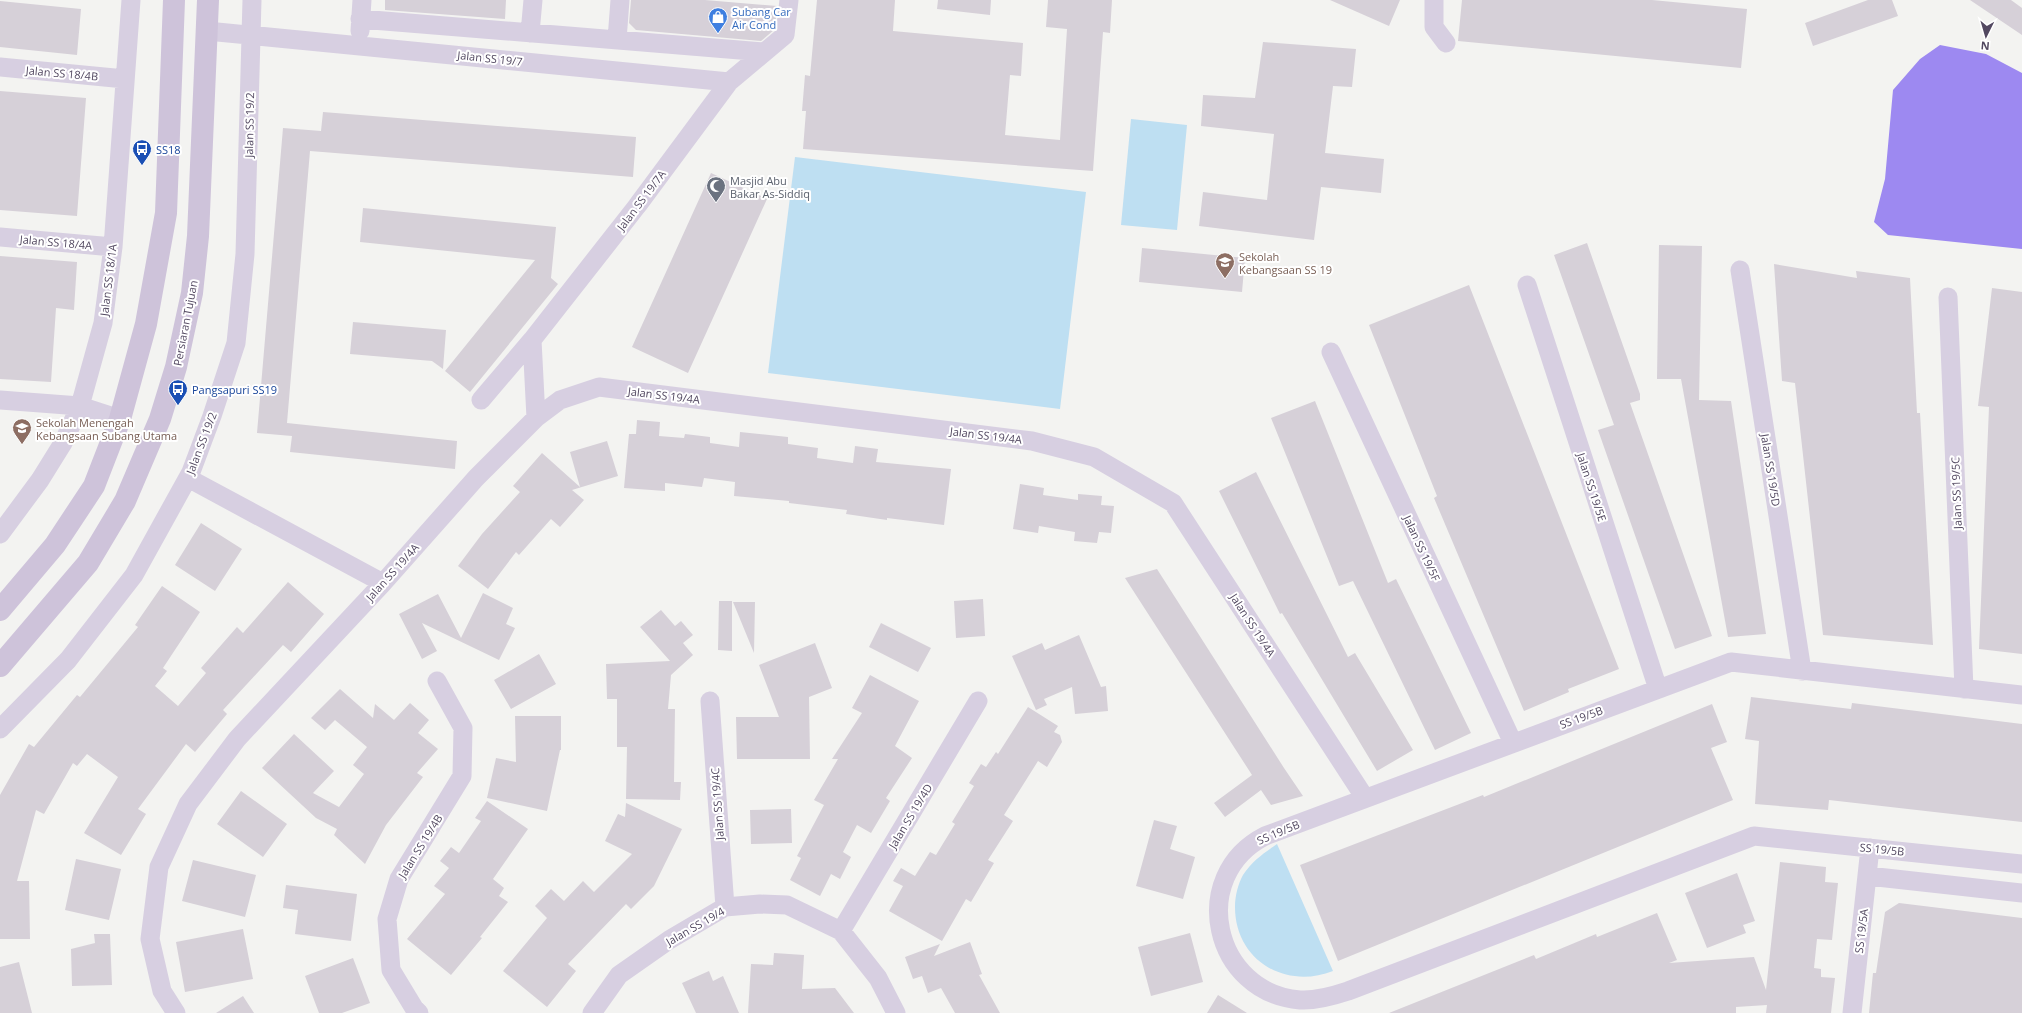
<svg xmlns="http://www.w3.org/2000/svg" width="2022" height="1013" viewBox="0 0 2022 1013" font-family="'Open Sans',sans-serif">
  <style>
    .green { fill: #bedff2 }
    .water { fill: #9d89f1 }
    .building { fill: #d6d0d8 }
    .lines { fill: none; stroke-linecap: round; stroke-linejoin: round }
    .street { stroke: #d7cfe1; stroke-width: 19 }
    .secondary { stroke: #cec3da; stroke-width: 22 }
    .labels { text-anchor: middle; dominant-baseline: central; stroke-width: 4; stroke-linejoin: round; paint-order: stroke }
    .shop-label { font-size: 11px; fill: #366cbe; stroke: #fff; text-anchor: start }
    .street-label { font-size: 11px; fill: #524860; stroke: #fff }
    .transit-label { font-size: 11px; fill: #164399; stroke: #fff; text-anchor: start }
    .worship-label { font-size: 11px; fill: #5b616d; stroke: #fff; text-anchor: start }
    .education-label { font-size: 11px; fill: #785e54; stroke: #fff; text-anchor: start }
  </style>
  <rect width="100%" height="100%" fill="#f3f3f1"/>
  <!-- green -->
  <path class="green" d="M 1131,119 L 1187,125 L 1177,230 L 1121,225 Z
    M 795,157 L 1086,192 L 1060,409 L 768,373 Z
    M 1277,844 L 1333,971 C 1285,990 1235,960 1235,907 C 1235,896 1238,884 1243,875 C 1252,861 1264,853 1277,844 Z"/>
  <!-- water -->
  <path class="water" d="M 1940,45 L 1986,54 L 2022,73 L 2022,249 L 1888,235 L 1874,222 L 1885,179 L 1893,90 L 1920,59 Z"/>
  <!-- building -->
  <path class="building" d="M 385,0 L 506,0 L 505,19 L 385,10 Z
    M 631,0 L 705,0 L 777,6 L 775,29 L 761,41 L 636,30 L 629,23 Z
    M 817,0 L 895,0 L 893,31 L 1023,43 L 1021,76 L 1010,75 L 1005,135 L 1060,140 L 1067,29 L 1046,27 L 1048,0 L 1112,0 L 1110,33 L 1103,32 L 1093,171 L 803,149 L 806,111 L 802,111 L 805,75 L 810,76 Z
    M 938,0 L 991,0 L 990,15 L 937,9 Z
    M 1330,0 L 1400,0 L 1389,26 Z
    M 1462,0 L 1652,0 L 1747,9 L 1741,68 L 1458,41 Z
    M 1868,0 L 1892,0 L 1898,16 L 1813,46 L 1805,23 Z
    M 1970,0 L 2011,0 L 2022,8 L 2022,35 Z
    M 0,1 L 81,9 L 77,55 L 0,47 Z
    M 1263,42 L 1356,49 L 1352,87 L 1333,86 L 1325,153 L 1384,159 L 1381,193 L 1321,187 L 1314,240 L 1199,226 L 1203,192 L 1267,200 L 1274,134 L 1201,126 L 1203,95 L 1255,98 Z
    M 0,91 L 86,98 L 77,216 L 0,210 Z
    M 323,112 L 636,137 L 633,177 L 310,151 L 287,423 L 457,441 L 455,469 L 290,452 L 292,436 L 257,433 L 283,128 L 321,131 Z
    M 711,173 L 767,199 L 688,373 L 632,347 Z
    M 363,208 L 556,227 L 551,278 L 558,284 L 470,392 L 445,371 L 535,260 L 360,242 Z
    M 1587,243 L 1640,394 L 1640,400 L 1630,403 L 1712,636 L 1675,649 L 1598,430 L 1614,425 L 1554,255 Z
    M 1659,245 L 1702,246 L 1699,400 L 1731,401 L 1766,634 L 1728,637 L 1681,379 L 1657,379 Z
    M 1142,248 L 1245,258 L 1242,292 L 1139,282 Z
    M 0,256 L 77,262 L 74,310 L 56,308 L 51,382 L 0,379 Z
    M 1774,264 L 1857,278 L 1856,271 L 1910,278 L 1917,413 L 1920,413 L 1933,645 L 1823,635 L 1795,383 L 1782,381 Z
    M 1469,285 L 1619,669 L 1568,689 L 1569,692 L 1524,711 L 1434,498 L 1437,496 L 1369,325 Z
    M 1992,288 L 2022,292 L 2022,654 L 1979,649 L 1989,407 L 1978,406 Z
    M 353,322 L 446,330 L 443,369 L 432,361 L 350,354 Z
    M 1315,401 L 1388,583 L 1396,579 L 1471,733 L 1435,750 L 1353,581 L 1339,586 L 1271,418 Z
    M 637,420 L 660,422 L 659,436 L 684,438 L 685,434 L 710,437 L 710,443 L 739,447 L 740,432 L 788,437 L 788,444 L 818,448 L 817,458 L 853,463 L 855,446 L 878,449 L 876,462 L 951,469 L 944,525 L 887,518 L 887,520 L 846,514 L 847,510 L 789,503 L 789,501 L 734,496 L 735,482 L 704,478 L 702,487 L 665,483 L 665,491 L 624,488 L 629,434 L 636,434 Z
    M 607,441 L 618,476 L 572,490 L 584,500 L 560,527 L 551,519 L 519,555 L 516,552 L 488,589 L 458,566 L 482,534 L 520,492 L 513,486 L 542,453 L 580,487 L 570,452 Z
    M 1256,472 L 1348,657 L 1355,653 L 1413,750 L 1377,771 L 1282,613 L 1280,614 L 1219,491 Z
    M 1020,484 L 1044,488 L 1043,495 L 1078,500 L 1078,494 L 1102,496 L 1101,505 L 1114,506 L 1111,533 L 1099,532 L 1097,543 L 1074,541 L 1075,532 L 1039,526 L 1038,533 L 1013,529 Z
    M 201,523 L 242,549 L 215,591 L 175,565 Z
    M 1157,569 L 1284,768 L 1303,796 L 1271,805 L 1261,790 L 1225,817 L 1214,803 L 1252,775 L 1125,578 Z
    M 288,582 L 324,614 L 291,652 L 283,645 L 223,710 L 227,714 L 195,752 L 186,744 L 138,809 L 146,814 L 121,855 L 84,833 L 118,777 L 87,754 L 77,766 L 73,763 L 44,814 L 36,810 L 17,881 L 29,881 L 30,939 L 0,939 L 0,795 L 29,744 L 34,747 L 77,695 L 80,697 L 138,627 L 135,625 L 162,586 L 200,612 L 163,668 L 167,671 L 155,686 L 178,706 L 206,673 L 201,668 L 237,627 L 243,633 Z
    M 483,593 L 513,608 L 506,624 L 515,628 L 499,660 L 422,623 L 437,651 L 422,659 L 399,614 L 438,594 L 461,638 Z
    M 983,599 L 985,636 L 956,638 L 954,601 Z
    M 719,601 L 732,601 L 732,651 L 718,650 Z
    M 733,602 L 755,602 L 754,653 Z
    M 661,610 L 675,626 L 681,621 L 693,635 L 683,643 L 693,655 L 671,675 L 668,709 L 675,709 L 674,782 L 681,782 L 680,800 L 626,799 L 627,747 L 617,747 L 617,699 L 607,699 L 606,664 L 670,661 L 640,627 Z
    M 881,623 L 931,648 L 918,672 L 869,647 Z
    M 1079,635 L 1101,687 L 1106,686 L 1108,711 L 1075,714 L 1072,687 L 1044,699 L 1047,705 L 1036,710 L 1012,656 L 1042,643 L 1045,650 Z
    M 815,643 L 832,688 L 809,697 L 810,759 L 737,759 L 736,717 L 779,717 L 759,665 Z
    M 539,654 L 556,684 L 511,709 L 494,680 Z
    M 870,675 L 919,701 L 895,746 L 912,758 L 886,798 L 890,801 L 871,833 L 857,825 L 843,852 L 851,857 L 840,879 L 831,874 L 820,896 L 790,880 L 801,858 L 797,856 L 824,805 L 814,800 L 838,759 L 832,759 L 862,713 L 852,708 Z
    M 340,689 L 373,718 L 375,704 L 394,720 L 410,703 L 429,720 L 418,733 L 438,749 L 417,773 L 423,777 L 386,825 L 365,864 L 334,835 L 337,829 L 316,818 L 262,768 L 294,734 L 334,771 L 313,793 L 339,807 L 364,774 L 353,765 L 367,747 L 335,720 L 325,730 L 311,718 Z
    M 1751,697 L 1851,709 L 1852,703 L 2022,724 L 2022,822 L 1829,800 L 1828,810 L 1755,804 L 1759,741 L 1745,739 Z
    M 1712,704 L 1727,742 L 1711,748 L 1733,800 L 1338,961 L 1300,865 L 1483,795 L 1484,797 Z
    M 1028,707 L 1058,726 L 1054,732 L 1060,735 L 1062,742 L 1047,767 L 1038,761 L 1004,815 L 1013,821 L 988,860 L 994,863 L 971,902 L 966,899 L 942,941 L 889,911 L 903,886 L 893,881 L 901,868 L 915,876 L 930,852 L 936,855 L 955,824 L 952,822 L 974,786 L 969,783 L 981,764 L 986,767 L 996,752 L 998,754 Z
    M 515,716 L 561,716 L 561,750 L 560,750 L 547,811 L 487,798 L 496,758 L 516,762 Z
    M 241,791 L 287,824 L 263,857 L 217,824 Z
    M 487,801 L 528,829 L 493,879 L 504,888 L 499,896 L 508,902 L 480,937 L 482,938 L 451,975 L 407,939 L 445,894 L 434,886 L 449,868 L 440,861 L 451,847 L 459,853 L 481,821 L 475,818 Z
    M 626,803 L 682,829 L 654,886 L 631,909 L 626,904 L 568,964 L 576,971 L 547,1007 L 503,971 L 547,918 L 535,906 L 551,889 L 564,901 L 583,881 L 594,892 L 632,854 L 605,841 L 618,814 L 625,817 Z
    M 791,809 L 792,843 L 751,844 L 750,810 Z
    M 1154,820 L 1177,826 L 1170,849 L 1195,857 L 1183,899 L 1136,886 Z
    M 76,859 L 121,869 L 109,920 L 65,910 Z
    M 193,860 L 256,875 L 245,917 L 182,901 Z
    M 1780,862 L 1826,867 L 1825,882 L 1838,883 L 1832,940 L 1817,939 L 1814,968 L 1821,969 L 1821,977 L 1835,978 L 1831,1013 L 1766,1013 L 1767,1005 L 1736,1007 L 1736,1013 L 1389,1013 L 1534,955 L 1536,959 L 1596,934 L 1597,937 L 1657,913 L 1677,960 L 1669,963 L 1754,957 L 1766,990 Z
    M 1737,873 L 1755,921 L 1743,925 L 1746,933 L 1707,948 L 1685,893 Z
    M 286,885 L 357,894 L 351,941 L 295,934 L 298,910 L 283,908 Z
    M 1899,903 L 2022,918 L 2022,1013 L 1869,1013 L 1873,973 L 1876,973 L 1885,912 Z
    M 243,929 L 253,979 L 185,992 L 176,942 Z
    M 1190,933 L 1203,982 L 1151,996 L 1138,947 Z
    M 94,934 L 110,934 L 112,985 L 72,986 L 71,949 L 95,943 Z
    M 970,942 L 982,974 L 979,975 L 1000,1013 L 955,1013 L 941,988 L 928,993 L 922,976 L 913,979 L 905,957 L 940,944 L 934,956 Z
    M 774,953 L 804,955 L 802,989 L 835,988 L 854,1013 L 748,1013 L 751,964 L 773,965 Z
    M 353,958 L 370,1003 L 342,1013 L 319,1013 L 305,976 Z
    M 19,962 L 32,1013 L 0,1013 L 0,967 Z
    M 709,971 L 713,981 L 723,976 L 739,1013 L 696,1013 L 682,983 Z
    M 1218,995 L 1247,1013 L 1207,1013 Z
    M 243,996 L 254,1013 L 216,1013 Z"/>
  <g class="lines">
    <!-- street -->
    <path class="street" d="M 1434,0 L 1434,27 L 1446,43
      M 360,19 L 764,52
      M 207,31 L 729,82
      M 360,31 L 362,0
      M 530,33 L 533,0
      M 617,40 L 620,0
      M 0,67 L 125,79
      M 0,237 L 113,247
      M 1740,270 L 1802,671
      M 1527,285 L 1658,689
      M 1948,297 L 1964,689
      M 532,340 L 536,418
      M 1331,352 L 1513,743
      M 0,400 L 80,406 L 120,419
      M 481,400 L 532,340 L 637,206 L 729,82 L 785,35 L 789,0
      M 188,478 L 383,583
      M 0,534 L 40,480 L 63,443 L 80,406 L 103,323 L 113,247 L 131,0
      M 2022,695 L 1731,662 L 1265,836 C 1187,876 1213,993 1300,1000 C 1316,1001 1333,996 1348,991 L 1754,836 L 2022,864
      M 710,701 L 725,907
      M 0,729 L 68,660 L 134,575 L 191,472 L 212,416 L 236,343 L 245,254 L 252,0
      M 1868,876 L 2022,893
      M 841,931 L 978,701
      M 176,1013 L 162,991 L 150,939 L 159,867 L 188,804 L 237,739 L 383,583 L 476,478 L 536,418 L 560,400 L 599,387 L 1032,441 L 1094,457 L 1173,503 L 1365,798
      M 419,1013 L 414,1008 L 391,970 L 387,919 L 399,879 L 462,776 L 463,728 L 437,681
      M 592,1013 L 619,975 L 669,940 L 725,907 L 760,904 L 787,905 L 841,931 L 878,978 L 896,1013
      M 1852,1013 L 1870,848"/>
    <!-- secondary -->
    <path class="secondary" d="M 0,610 L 55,545 L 94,486 L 120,419 L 146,324 L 166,213 L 174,0
      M 0,666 L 88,563 L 125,501 L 160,419 L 176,367 L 192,293 L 198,236 L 208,0"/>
  </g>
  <!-- icons -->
  <defs>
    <g id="shop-pin" transform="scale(1)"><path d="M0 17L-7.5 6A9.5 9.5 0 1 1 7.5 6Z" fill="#3f7fe0" stroke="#fff"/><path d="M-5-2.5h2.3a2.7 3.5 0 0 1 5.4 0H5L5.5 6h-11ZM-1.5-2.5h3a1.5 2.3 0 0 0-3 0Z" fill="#fff"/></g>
    <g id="bus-pin" transform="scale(1)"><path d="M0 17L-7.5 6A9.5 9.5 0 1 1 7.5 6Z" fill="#1a4fb4" stroke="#fff"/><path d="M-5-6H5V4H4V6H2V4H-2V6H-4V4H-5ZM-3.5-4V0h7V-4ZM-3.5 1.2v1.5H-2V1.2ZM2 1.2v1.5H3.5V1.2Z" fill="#fff"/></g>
    <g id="mosque-pin" transform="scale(1)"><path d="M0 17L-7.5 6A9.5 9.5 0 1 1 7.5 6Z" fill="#6b7280" stroke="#fff"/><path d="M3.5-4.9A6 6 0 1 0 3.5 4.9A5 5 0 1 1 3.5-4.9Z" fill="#fff"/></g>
    <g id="school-pin" transform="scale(1)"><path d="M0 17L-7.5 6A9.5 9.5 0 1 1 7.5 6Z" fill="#8d6e63" stroke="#fff"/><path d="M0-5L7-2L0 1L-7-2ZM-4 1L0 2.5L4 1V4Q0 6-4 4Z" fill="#fff"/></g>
  </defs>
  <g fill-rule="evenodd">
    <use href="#shop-pin" x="718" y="17"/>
    <use href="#bus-pin" x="142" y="149"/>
    <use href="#mosque-pin" x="716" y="186"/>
    <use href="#school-pin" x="1225" y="262"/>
    <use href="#bus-pin" x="178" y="389"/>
    <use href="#school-pin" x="22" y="428"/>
  </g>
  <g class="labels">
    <!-- shop labels -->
    <g class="shop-label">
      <text x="732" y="11">Subang Car<tspan x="732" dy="13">Air Cond</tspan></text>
    </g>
    <!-- street labels -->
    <g class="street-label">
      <text transform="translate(490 58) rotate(6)">Jalan SS 19/7</text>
      <text transform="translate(62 73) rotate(5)">Jalan SS 18/4B</text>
      <text transform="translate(249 125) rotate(-89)">Jalan SS 19/2</text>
      <text transform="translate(641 200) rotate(-53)">Jalan SS 19/7A</text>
      <text transform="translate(56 242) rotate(5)">Jalan SS 18/4A</text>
      <text transform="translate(108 280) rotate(-83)">Jalan SS 18/1A</text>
      <text transform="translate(185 323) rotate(-79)">Persiaran Tujuan</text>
      <text transform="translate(664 395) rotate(7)">Jalan SS 19/4A</text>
      <text transform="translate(986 435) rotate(7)">Jalan SS 19/4A</text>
      <text transform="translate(201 443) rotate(-69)">Jalan SS 19/2</text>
      <text transform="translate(1771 470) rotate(81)">Jalan SS 19/5D</text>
      <text transform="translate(1592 487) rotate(72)">Jalan SS 19/5E</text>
      <text transform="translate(1956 493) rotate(-92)">Jalan SS 19/5C</text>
      <text transform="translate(1422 548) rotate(65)">Jalan SS 19/5F</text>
      <text transform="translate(392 572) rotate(-48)">Jalan SS 19/4A</text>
      <text transform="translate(1253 625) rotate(57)">Jalan SS 19/4A</text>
      <text transform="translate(1581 717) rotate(-20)">SS 19/5B</text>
      <text transform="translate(717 804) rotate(-94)">Jalan SS 19/4C</text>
      <text transform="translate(910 816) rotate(-59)">Jalan SS 19/4D</text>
      <text transform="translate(1278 832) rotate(-23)">SS 19/5B</text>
      <text transform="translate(420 846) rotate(-58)">Jalan SS 19/4B</text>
      <text transform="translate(1882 849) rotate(6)">SS 19/5B</text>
      <text transform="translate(695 926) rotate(-30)">Jalan SS 19/4</text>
      <text transform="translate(1861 931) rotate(-83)">SS 19/5A</text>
    </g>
    <!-- transit labels -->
    <g class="transit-label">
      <text x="156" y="149">SS18</text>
      <text x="192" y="389">Pangsapuri SS19</text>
    </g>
    <!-- worship labels -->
    <g class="worship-label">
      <text x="730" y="180">Masjid Abu<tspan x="730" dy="13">Bakar As-Siddiq</tspan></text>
    </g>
    <!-- education labels -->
    <g class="education-label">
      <text x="1239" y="256">Sekolah<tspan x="1239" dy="13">Kebangsaan SS 19</tspan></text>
      <text x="36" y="422">Sekolah Menengah<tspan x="36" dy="13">Kebangsaan Subang Utama</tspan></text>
    </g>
  </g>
  <!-- north arrow -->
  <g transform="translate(1986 36) rotate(185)" stroke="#ffffff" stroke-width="3" paint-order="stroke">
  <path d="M0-3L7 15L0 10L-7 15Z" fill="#524860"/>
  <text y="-6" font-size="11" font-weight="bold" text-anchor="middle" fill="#524860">N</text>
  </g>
</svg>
